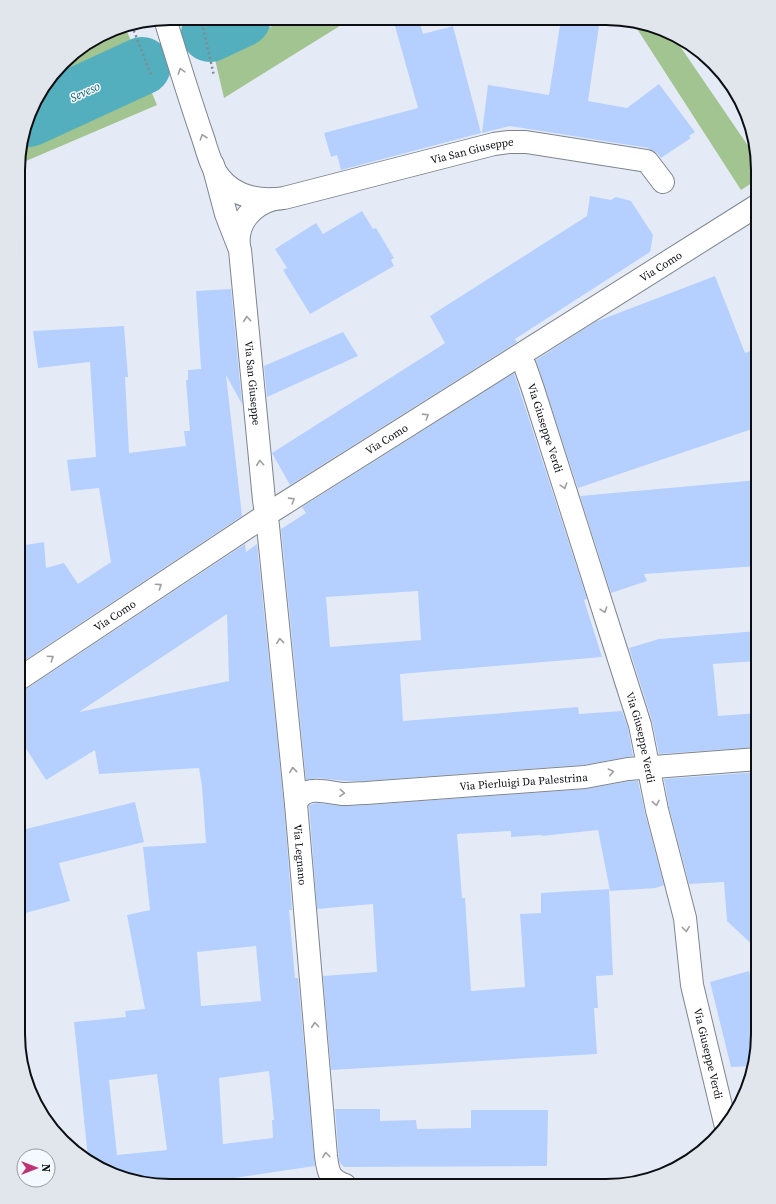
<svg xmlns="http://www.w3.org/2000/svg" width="776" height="1204" viewBox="0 0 776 1204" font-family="'Source Serif 4',serif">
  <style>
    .green { fill: #a1c490 }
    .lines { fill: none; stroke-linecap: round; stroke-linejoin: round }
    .river { stroke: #53afbd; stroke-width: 58 }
    .building { fill: #b5d0fe; fill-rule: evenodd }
    .street-casing { stroke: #7f858e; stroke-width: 24 }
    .path { stroke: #848890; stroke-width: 2.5; stroke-dasharray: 2 3; stroke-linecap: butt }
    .street { stroke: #fff; stroke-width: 22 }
    .oneway { stroke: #9e9fa0 }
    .labels { text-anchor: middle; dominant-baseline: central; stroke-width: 3; stroke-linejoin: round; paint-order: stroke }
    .street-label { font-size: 11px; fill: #0c0e12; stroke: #f4f8ff }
    .water-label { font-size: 12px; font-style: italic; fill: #0f5d67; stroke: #f4f8ff }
    .rim { fill: none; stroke: #0c0e12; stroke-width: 2 }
  </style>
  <rect width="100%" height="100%" fill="#e5ebf6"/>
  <!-- green -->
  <path class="green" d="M 285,18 L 351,19 L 224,98 L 214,55 L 246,42 Z
    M 632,21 L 664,30 L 671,33 L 755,156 L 758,170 L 758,179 L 741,190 Z
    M 125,27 L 132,43 L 49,82 L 70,56 L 112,30 Z
    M 149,86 L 157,105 L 19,164 L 19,151 L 23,138 L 71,121 L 96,114 L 104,111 L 129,93 Z"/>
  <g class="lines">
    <!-- river -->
    <path class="river" d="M 210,33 L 242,18
      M 29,118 L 142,66"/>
  </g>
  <!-- building -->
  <path class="building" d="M 393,19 L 419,19 L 423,34 L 453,26 L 481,133 L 341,170 L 337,155 L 331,157 L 324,133 L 418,108 Z
    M 561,19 L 600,19 L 588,101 L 627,108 L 659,84 L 695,132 L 689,136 L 691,138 L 661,158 L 657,153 L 648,148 L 510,126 L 482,133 L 488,85 L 549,95 Z
    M 590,196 L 611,200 L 616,197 L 631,201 L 653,235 L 650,252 L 515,339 L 517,342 L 290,485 L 272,453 L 439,347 L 445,343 L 430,316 L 587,216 Z
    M 362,211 L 373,229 L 376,228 L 394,258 L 391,260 L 394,266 L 310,314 L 283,270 L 287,268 L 275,249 L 316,223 L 323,234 Z
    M 715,276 L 745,353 L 758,348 L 758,427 L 578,488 L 580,495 L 536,360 L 595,322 Z
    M 231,289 L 242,404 L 226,375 L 242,516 L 19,664 L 19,546 L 44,542 L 46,568 L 64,563 L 78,584 L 111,562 L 99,488 L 71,491 L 67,460 L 96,457 L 90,362 L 38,368 L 33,331 L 124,326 L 128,377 L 125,377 L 129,453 L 186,446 L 184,431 L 190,431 L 186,380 L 188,380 L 188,370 L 201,369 L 196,291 Z
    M 343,332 L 358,356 L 267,397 L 264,366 Z
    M 514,373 L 587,599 L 584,600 L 602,657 L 400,674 L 403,721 L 578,707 L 579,714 L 622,711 L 628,728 L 633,756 L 583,765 L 365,781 L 345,781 L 317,778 L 306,780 L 281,529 L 306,513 L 302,507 ZM 418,591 L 421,640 L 330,647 L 326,597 Z
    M 758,480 L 758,566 L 644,574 L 647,581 L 611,593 L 580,496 Z
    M 245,544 L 246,552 L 257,544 L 284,805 L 292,910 L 289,910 L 295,978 L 298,978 L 315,1166 L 201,1183 L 181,1185 L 151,1185 L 112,1174 L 84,1158 L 88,1158 L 74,1022 L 126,1017 L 125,1011 L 145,1009 L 127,915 L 150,910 L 143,847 L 206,843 L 202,786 L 199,768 L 99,774 L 95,750 L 46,780 L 25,747 L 18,752 L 18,691 L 26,689 ZM 227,614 L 229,681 L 79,712 ZM 256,946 L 261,1001 L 201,1006 L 197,952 ZM 269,1071 L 274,1120 L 272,1120 L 273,1138 L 223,1144 L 219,1078 ZM 157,1074 L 167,1150 L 117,1155 L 109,1080 Z
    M 758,631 L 758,661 L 713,664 L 718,716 L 758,713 L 758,747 L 659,754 L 652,721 L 629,648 L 659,639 Z
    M 758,772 L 758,950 L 727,921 L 724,882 L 689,884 L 669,807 L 664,779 Z
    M 630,781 L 638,781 L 645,813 L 664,885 L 656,888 L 610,891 L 598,830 L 542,836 L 542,835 L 511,837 L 511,831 L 457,834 L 462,898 L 465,898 L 471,991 L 525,987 L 520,914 L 541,913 L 541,893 L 609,889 L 613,975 L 596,976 L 598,1008 L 594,1008 L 597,1054 L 331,1070 L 323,976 L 377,972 L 373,904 L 317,909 L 309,805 L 317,803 L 344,806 L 367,805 L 586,789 Z
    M 135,802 L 144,842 L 59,863 L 70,901 L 18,915 L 18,831 Z
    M 749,971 L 758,1004 L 758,1044 L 753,1066 L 731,1067 L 710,982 Z
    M 335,1109 L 380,1109 L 380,1121 L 416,1120 L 417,1129 L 471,1128 L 471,1110 L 548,1110 L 547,1166 L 344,1167 L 340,1163 L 339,1160 Z"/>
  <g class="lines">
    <!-- street casing -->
    <g class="street-casing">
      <g id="street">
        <path id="s1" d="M 165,19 C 177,58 189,97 202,135 C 207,149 210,166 220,178 C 235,197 261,202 284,198 L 494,144 L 509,142 L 526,142 L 647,161 L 663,182"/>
        <path id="s2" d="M 213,165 L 226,214 L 240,250 L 264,500 L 268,526 L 296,804 L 326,1156 C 328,1172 329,1179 345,1185"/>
        <path d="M 239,246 C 236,222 253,205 274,199"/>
        <path id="s3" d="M 519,357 L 525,366 L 533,389 L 640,725 L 657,810 L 685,918 L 692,985 L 726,1127"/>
        <path id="s4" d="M 19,679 L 266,515 L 758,205"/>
        <path id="s5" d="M 296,804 C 303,783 328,793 344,794 C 351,794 359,793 366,793 L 585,777 L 628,769 L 758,759"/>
      </g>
    </g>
    <!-- path -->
    <path class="path" d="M 201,18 L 214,76
      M 132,26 L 152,77"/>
    <!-- street -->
    <use href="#street" class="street"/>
  </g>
  <!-- one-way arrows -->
  <defs><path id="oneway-chevron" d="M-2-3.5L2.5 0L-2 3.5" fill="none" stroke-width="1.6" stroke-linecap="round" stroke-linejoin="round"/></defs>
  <g class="oneway">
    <use href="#oneway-chevron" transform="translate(181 71) rotate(-107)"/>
    <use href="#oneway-chevron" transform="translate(203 137) rotate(-109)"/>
    <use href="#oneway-chevron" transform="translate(247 319) rotate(-95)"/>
    <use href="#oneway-chevron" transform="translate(426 416) rotate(-32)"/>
    <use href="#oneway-chevron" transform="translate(260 463) rotate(-95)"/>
    <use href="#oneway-chevron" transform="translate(564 486) rotate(72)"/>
    <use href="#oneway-chevron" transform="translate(292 500) rotate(-32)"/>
    <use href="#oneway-chevron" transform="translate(159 586) rotate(-34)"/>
    <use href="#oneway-chevron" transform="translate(604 610) rotate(72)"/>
    <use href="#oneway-chevron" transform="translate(280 641) rotate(-96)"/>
    <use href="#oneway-chevron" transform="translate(51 658) rotate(-34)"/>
    <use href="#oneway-chevron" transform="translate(293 770) rotate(-96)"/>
    <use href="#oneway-chevron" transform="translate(611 772) rotate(-12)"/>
    <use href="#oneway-chevron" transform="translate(342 793) rotate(4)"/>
    <use href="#oneway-chevron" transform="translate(656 803) rotate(79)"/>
    <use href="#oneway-chevron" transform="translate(686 929) rotate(83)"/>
    <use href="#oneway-chevron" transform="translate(315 1025) rotate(-95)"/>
    <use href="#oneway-chevron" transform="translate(326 1155) rotate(-97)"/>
  </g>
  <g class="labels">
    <!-- street labels -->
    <g class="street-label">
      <text stroke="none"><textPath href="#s1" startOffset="433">Via San Giuseppe</textPath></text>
      <text stroke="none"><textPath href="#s4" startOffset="763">Via Como</textPath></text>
      <text stroke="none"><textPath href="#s2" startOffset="223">Via San Giuseppe</textPath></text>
      <text stroke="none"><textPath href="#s3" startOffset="76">Via Giuseppe Verdi</textPath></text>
      <text stroke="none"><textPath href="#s4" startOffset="439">Via Como</textPath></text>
      <text stroke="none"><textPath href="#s4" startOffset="115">Via Como</textPath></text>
      <text stroke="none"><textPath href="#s3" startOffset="400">Via Giuseppe Verdi</textPath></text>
      <text stroke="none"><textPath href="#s5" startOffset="234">Via Pierluigi Da Palestrina</textPath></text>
      <text stroke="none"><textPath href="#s2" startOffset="697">Via Legnano</textPath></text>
      <text stroke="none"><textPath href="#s3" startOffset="724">Via Giuseppe Verdi</textPath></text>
    </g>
    <!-- water labels -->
    <g class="water-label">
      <text transform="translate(85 92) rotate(-25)">Seveso</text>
    </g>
  </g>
  <!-- crop -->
  <path d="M0 0H776V1204H0ZM170 25H606A145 145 0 0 1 751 170V1034A145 145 0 0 1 606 1179H170A145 145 0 0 1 25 1034V170A145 145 0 0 1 170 25Z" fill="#e1e5ec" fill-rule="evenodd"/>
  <path class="rim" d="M170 25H606A145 145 0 0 1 751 170V1034A145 145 0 0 1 606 1179H170A145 145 0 0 1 25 1034V170A145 145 0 0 1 170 25Z"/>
  <!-- north arrow -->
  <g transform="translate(36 1168) rotate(90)"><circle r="19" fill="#f4f8ff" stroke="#979aa0"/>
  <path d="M0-3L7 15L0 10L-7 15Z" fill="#bd3575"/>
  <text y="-6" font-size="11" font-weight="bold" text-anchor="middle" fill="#0c0e12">N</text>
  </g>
</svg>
